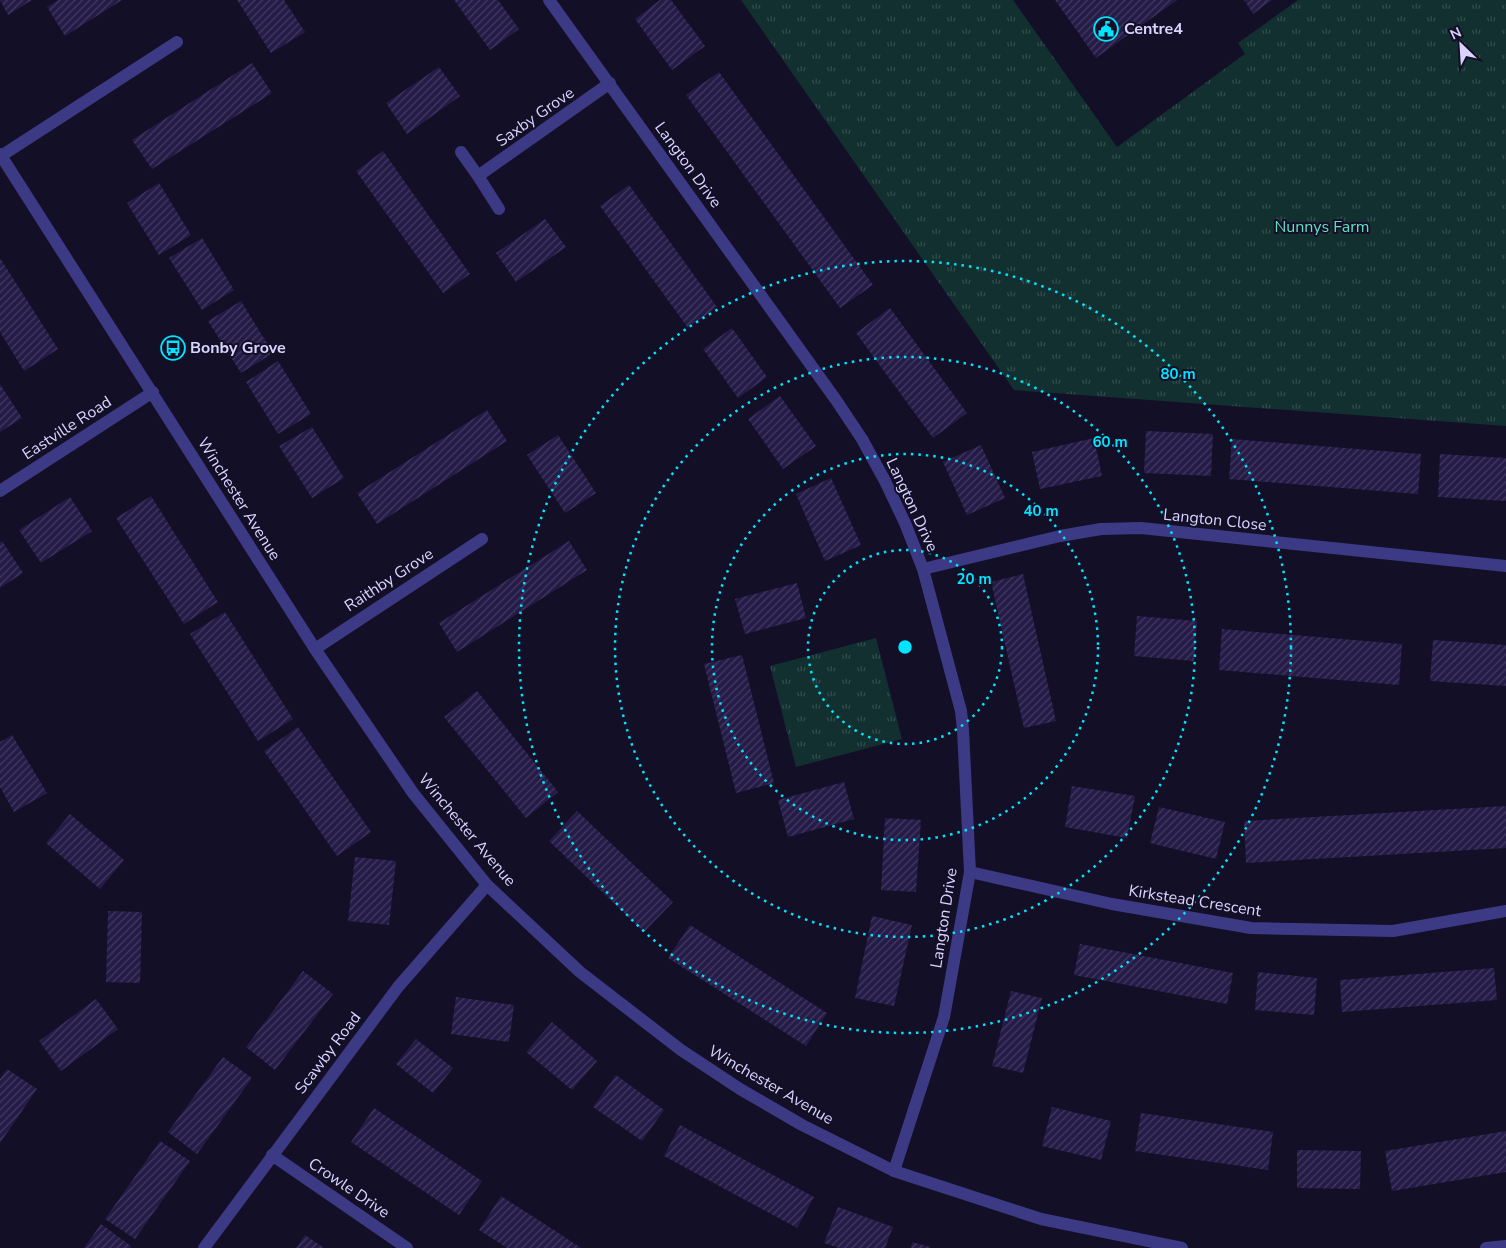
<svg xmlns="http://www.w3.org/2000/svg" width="1506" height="1248" viewBox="0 0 1506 1248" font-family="'Nunito Sans',sans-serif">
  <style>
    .grass { fill: url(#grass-tufts) }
    .building { fill: url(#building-hatch) }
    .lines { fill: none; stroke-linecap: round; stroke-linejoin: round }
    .minor { stroke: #3d3a85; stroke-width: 12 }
    .tertiary { stroke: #3d3a85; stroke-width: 12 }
    .ring { fill: none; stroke: #00e5ff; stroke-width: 2.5; stroke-dasharray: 2.5 5 }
    .labels { text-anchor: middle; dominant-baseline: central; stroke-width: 4; stroke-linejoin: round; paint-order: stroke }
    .poi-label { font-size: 16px; font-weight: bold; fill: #d9d4ff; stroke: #130f26; text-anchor: start }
    .street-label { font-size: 16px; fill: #d9d4ff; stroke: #130f26 }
    .park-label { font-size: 16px; fill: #5fe0c0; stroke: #130f26 }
    .centre { fill: #00e5ff; stroke: #130f26; stroke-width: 2.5 }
    .ring-label { font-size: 15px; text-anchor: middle; font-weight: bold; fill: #00e5ff; stroke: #130f26; stroke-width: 4; stroke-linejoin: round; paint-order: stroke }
  </style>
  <defs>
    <pattern id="grass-tufts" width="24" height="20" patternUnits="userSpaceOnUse" patternTransform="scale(1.25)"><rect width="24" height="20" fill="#12302f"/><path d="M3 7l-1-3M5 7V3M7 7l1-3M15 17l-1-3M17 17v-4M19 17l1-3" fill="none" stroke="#344d4e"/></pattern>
    <pattern id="building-hatch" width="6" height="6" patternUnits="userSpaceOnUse" patternTransform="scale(1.25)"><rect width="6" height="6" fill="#241b47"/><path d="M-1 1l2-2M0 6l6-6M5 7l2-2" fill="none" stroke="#433b63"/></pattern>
  </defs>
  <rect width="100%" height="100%" fill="#130f26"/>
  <!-- grass -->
  <path class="grass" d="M 741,0 L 1013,0 L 1117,147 L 1245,54 L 1238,43 L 1298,0 L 1506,0 L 1506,426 L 1014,390 Z
    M 876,638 L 902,739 L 796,767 L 770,666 Z"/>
  <!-- building -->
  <path class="building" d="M 0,0 L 32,0 L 8,15 Z
    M 58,0 L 122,0 L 65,36 L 47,7 Z
    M 237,0 L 284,0 L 305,32 L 271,53 Z
    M 454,0 L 498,0 L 519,29 L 490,50 Z
    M 660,0 L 671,0 L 705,46 L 672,70 L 635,19 Z
    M 1055,0 L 1177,0 L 1096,58 Z
    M 1244,0 L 1272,0 L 1253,14 Z
    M 252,63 L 272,93 L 152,169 L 132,140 Z
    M 439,67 L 460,96 L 407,134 L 386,103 Z
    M 719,72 L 873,285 L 840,308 L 686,95 Z
    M 383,151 L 470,274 L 443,293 L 356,171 Z
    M 159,183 L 191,235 L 159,255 L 127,203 Z
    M 629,185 L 717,307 L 688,328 L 600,206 Z
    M 545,219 L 566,247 L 516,282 L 496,253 Z
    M 202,238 L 234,290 L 202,310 L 169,258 Z
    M 0,258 L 58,349 L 24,371 L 0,332 Z
    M 241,301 L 273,353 L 241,373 L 208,321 Z
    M 890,308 L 967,413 L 933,438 L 856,333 Z
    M 732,328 L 767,377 L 738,398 L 703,349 Z
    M 278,361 L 311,414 L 278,434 L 246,382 Z
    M 0,384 L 22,418 L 0,432 Z
    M 780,396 L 816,446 L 783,469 L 748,419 Z
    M 487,410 L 507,441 L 377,524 L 357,493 Z
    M 312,427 L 344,478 L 312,498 L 279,446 Z
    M 1146,431 L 1213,434 L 1211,476 L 1144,473 Z
    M 558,435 L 596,493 L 565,513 L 527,455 Z
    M 1094,438 L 1102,476 L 1040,489 L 1032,452 Z
    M 1232,439 L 1421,454 L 1418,494 L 1229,479 Z
    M 981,445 L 1005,498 L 967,515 L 943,462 Z
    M 1440,454 L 1506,458 L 1506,501 L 1438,497 Z
    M 831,478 L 861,545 L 825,561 L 796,494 Z
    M 151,496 L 218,602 L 184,624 L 116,518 Z
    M 70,497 L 92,531 L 41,563 L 19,530 Z
    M 2,541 L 23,573 L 0,588 L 0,543 Z
    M 569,541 L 587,570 L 457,652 L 439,623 Z
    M 1023,574 L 1056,721 L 1024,728 L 991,582 Z
    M 797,583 L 806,618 L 745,634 L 735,599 Z
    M 225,612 L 293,719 L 258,741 L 190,634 Z
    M 1137,616 L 1197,621 L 1194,661 L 1134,656 Z
    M 1222,629 L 1402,644 L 1399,685 L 1219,670 Z
    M 1433,640 L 1506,645 L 1506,686 L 1430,681 Z
    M 742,655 L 774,783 L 736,793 L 704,664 Z
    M 477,691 L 558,792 L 526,818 L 444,717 Z
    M 298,727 L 371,832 L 337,856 L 264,751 Z
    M 12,735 L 47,793 L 14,812 L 0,787 L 0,742 Z
    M 844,782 L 854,819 L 788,837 L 778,800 Z
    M 1072,786 L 1135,796 L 1127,838 L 1065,827 Z
    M 1506,806 L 1506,848 L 1246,863 L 1244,821 Z
    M 1159,807 L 1225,822 L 1216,859 L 1150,843 Z
    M 577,811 L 673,902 L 644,932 L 549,841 Z
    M 70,814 L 124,860 L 100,889 L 46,843 Z
    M 885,818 L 921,820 L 916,892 L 881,890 Z
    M 355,857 L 396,861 L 389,925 L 348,921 Z
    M 108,911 L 142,912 L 140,983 L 106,982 Z
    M 872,916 L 912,925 L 894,1006 L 855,998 Z
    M 690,925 L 827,1013 L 806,1046 L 668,958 Z
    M 1080,944 L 1233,973 L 1227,1004 L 1074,975 Z
    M 1494,968 L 1497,1000 L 1342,1012 L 1340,980 Z
    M 303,971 L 333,994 L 275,1070 L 246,1047 Z
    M 1258,972 L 1317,978 L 1314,1015 L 1255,1010 Z
    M 1011,991 L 1042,998 L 1023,1073 L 992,1066 Z
    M 456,997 L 514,1005 L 509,1042 L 451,1034 Z
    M 96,999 L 118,1029 L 61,1071 L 39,1041 Z
    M 552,1022 L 597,1061 L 572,1090 L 526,1052 Z
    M 416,1039 L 453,1068 L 433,1093 L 396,1064 Z
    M 223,1057 L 252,1078 L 197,1154 L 168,1132 Z
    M 7,1069 L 37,1089 L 0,1143 L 0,1079 Z
    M 616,1075 L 664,1110 L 642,1141 L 593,1107 Z
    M 1052,1107 L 1111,1121 L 1101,1160 L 1042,1146 Z
    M 374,1108 L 482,1181 L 459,1215 L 351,1142 Z
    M 1141,1113 L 1273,1132 L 1268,1170 L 1135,1151 Z
    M 680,1125 L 814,1197 L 797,1228 L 664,1156 Z
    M 1506,1131 L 1506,1172 L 1392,1191 L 1385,1151 Z
    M 160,1141 L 190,1161 L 135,1239 L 105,1219 Z
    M 1297,1150 L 1361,1151 L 1360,1189 L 1297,1188 Z
    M 501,1196 L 557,1232 L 581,1248 L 507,1248 L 479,1230 Z
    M 838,1207 L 893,1227 L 885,1248 L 839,1248 L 824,1243 Z
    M 101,1224 L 131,1246 L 130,1248 L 84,1248 Z
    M 305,1235 L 324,1248 L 296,1248 Z
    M 912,1242 L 930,1247 L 930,1248 L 911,1248 Z"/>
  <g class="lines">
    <!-- minor -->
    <path class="minor" d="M 549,0 L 836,400 L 862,439 L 885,481 L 905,523 L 923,569 L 961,711 L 963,730 L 970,872 L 944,1017 L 894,1171
      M 461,152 L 478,176 L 610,83
      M 1,156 L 177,42
      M 478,176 L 499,209
      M 0,491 L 153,392
      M 923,569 L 1060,536 L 1101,529 L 1141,528 L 1506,566
      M 315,649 L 482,539
      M 970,872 L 1112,904 L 1251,928 L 1393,931 L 1506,911
      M 272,1155 L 407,1248
      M 204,1248 L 398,987 L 487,885"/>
    <!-- tertiary -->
    <path class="tertiary" d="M 0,154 L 315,649 L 413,793 L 487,885 L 580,972 L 681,1050 L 740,1089 L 802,1125 L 894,1171 L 1041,1219 L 1182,1248
      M 1486,1248 L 1506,1246"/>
  </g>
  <!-- distance rings -->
  <g class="ring">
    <circle cx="905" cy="647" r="97"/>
    <circle cx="905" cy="647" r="193"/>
    <circle cx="905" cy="647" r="290"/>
    <circle cx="905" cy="647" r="386"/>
  </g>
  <!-- icons -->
  <defs>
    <g id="civic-ring" transform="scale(1.25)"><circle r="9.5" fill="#130f26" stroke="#00e5ff" stroke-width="1.5"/><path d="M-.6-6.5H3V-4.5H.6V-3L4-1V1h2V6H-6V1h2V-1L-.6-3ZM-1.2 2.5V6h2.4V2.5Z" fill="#00e5ff"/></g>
    <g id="bus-ring" transform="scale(1.25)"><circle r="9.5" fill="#130f26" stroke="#00e5ff" stroke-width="1.5"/><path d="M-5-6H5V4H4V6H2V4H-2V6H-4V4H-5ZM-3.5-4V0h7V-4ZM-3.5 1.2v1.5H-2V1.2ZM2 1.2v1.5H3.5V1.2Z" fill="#00e5ff"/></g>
  </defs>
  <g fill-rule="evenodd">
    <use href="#civic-ring" x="1106" y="29"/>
    <use href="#bus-ring" x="173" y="348"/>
  </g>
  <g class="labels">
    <!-- poi labels -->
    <g class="poi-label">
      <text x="1124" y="29">Centre4</text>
      <text x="190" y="348">Bonby Grove</text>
    </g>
    <!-- street labels -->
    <g class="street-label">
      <text transform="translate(535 117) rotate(-35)">Saxby Grove</text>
      <text transform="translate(688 165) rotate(54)">Langton Drive</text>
      <text transform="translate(67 428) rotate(-33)">Eastville Road</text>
      <text transform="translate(239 499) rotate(58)">Winchester Avenue</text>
      <text transform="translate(912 505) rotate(65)">Langton Drive</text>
      <text transform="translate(1215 520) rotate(6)">Langton Close</text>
      <text transform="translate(389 580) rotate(-33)">Raithby Grove</text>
      <text transform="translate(467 830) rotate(50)">Winchester Avenue</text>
      <text transform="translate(1195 901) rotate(9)">Kirkstead Crescent</text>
      <text transform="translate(944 918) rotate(-81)">Langton Drive</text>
      <text transform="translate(328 1053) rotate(-53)">Scawby Road</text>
      <text transform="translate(771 1085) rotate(30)">Winchester Avenue</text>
      <text transform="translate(349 1188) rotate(34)">Crowle Drive</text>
    </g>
    <!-- park labels -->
    <g class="park-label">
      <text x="1322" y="227">Nunnys Farm</text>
    </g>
  </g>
  <circle cx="905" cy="647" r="8" class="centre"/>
  <g class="ring-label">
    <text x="1178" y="379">80 m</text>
    <text x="1110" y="447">60 m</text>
    <text x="1041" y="516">40 m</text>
    <text x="974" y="584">20 m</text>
  </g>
  <!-- north arrow -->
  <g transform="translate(1461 45) rotate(335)" stroke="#130f26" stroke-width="4" paint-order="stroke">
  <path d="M0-4L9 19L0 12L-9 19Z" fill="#d9d4ff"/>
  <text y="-8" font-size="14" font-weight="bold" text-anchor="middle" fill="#d9d4ff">N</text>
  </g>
</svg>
